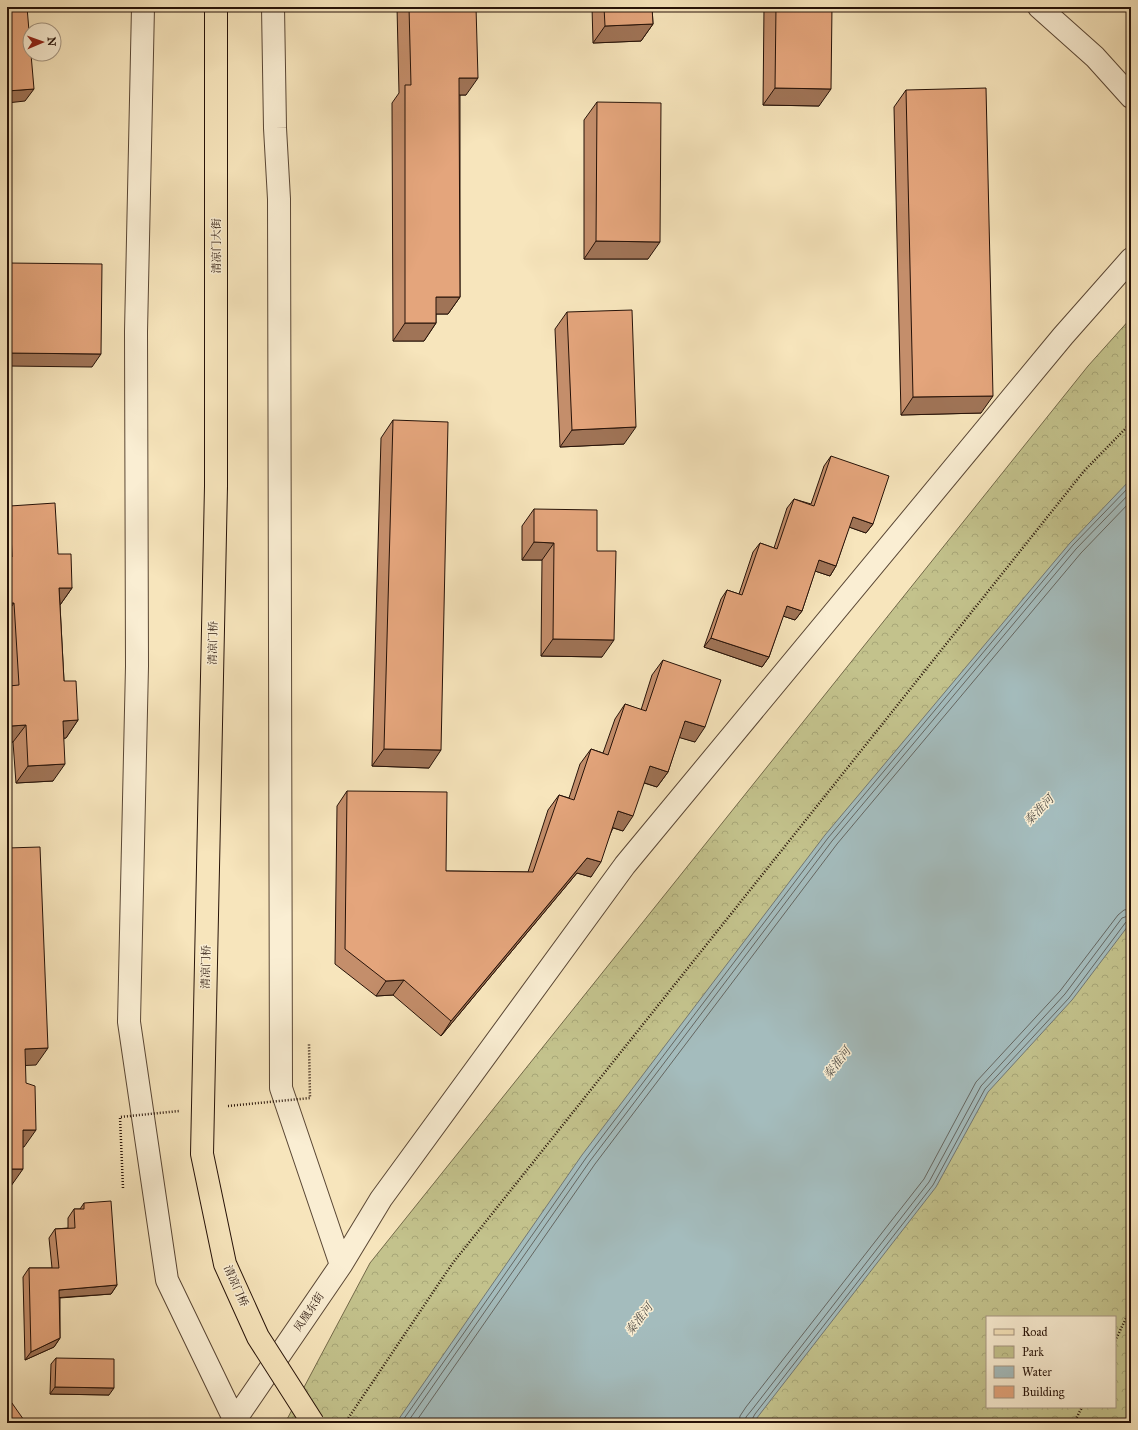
<svg xmlns="http://www.w3.org/2000/svg" width="1138" height="1430" viewBox="0 0 1138 1430" font-family="'IM FELL Great Primer','Noto Serif SC',serif">
  <style>
    .park { fill: url(#park-crowns); stroke: #746a4a; fill-rule: evenodd }
    .water { fill: #a4bcbd; stroke: #727875 }
    .lines { fill: none; stroke-linecap: round; stroke-linejoin: round }
    .shore { stroke: #656762; stroke-width: 1 }
    .minor-casing { stroke: #5a4735; stroke-width: 24 }
    .major-casing { stroke: #261208; stroke-width: 24 }
    .path { stroke: #261208; stroke-width: 2.5; stroke-dasharray: 1 2; stroke-linecap: butt }
    .minor { stroke: #faeed3; stroke-width: 22 }
    .major { stroke: #f7e5bc; stroke-width: 22 }
    .major-bridge-casing { stroke: #261208; stroke-width: 24; stroke-linecap: butt }
    .path-bridge { stroke: #261208; stroke-width: 2.5; stroke-dasharray: 1 2; stroke-linecap: butt }
    .major-bridge { stroke: #f7e5bc; stroke-width: 22 }
    .wall { fill: #c48e6b; stroke: #261208 }
    .shaded-wall { fill: #a07457; stroke: #261208 }
    .building { fill: #e4a57c; stroke: #261208 }
    .labels { text-anchor: middle; dominant-baseline: central; stroke-width: 3; stroke-linejoin: round; paint-order: stroke }
    .street-label { font-size: 11px; fill: #261208; stroke: #faeed3 }
    .water-label { font-size: 12px; font-style: italic; fill: #524e47; stroke: #faeed3 }
  </style>
  <defs>
    <pattern id="park-crowns" width="20" height="18" patternUnits="userSpaceOnUse"><rect width="20" height="18" fill="#c3c28c"/><path d="M2 6a3 3 0 1 1 6 0M12 15a3 3 0 1 1 6 0" fill="none" stroke="#a7a677"/></pattern>
  </defs>
  <rect width="100%" height="100%" fill="#f7e5bc"/>
  <filter id="stains"><feTurbulence type="fractalNoise" baseFrequency=".005" numOctaves="4"/><feColorMatrix values="0 0 0 0 .2 0 0 0 0 .09 0 0 0 0 .02 0 0 0 .5 -.17"/></filter>
  <radialGradient id="worn" r=".72"><stop offset=".6" stop-color="#630" stop-opacity="0"/><stop offset="1" stop-color="#630" stop-opacity=".3"/></radialGradient>
  <!-- park -->
  <path class="park" d="M 1131,318 L 1131,1423 L 285,1423 L 370,1263 L 1088,366 ZM 987,1317 L 1115,1317 L 1115,1407 L 987,1407 Z"/>
  <!-- water -->
  <path class="water" d="M 1131,479 L 1131,922 L 1072,1000 L 988,1092 L 936,1187 L 753,1423 L 396,1423 L 582,1155 L 825,835 L 1070,543 Z"/>
  <g class="lines">
    <!-- shore -->
    <path class="shore" d="M 401,1423 L 586,1158 L 828,838 L 1073,545 L 1131,485
      M 407,1423 L 590,1161 L 832,841 L 1076,549 L 1131,492
      M 415,1423 L 595,1164 L 837,844 L 1081,553 L 1131,501
      M 739,1423 L 740,1416 L 746,1407 L 924,1179 L 976,1082 L 1060,991 L 1118,915 L 1124,910 L 1131,909
      M 745,1423 L 746,1417 L 751,1411 L 929,1182 L 981,1086 L 1065,994 L 1122,918 L 1131,915
      M 750,1423 L 755,1414 L 933,1185 L 985,1089 L 1069,998 L 1126,922 L 1131,920"/>
    <!-- minor casing -->
    <g class="minor-casing">
      <path id="minor" d="M 143,7 L 136,332 L 137,666 L 129,1022 L 167,1280 L 235,1421
        M 273,7 L 275,128 L 279,199 L 281,1088 L 341,1265
        M 1039,7 L 1095,57 L 1131,97
        M 233,1423 L 341,1265 L 381,1199 L 625,865 L 1063,336 L 1131,259"/>
    </g>
    <!-- major casing -->
    <g class="major-casing">
      <path id="major" d="M 216,7 L 216,486"/>
    </g>
    <!-- path -->
    <path class="path" d="M 1115,1341 L 1131,1308
      M 345,1423 L 452,1264 L 1084,471 L 1131,423
      M 1074,1423 L 1082,1407"/>
    <!-- minor -->
    <use href="#minor" class="minor"/>
    <!-- major -->
    <use href="#major" class="major"/>
    <!-- major-bridge casing -->
    <g class="major-bridge-casing">
      <path id="major-bridge" d="M 216,486 L 202,1154 L 225,1264 L 258,1337 L 313,1423"/>
    </g>
    <!-- path-bridge -->
    <path class="path-bridge" d="M 228,1106 L 310,1098 L 309,1044
      M 123,1188 L 120,1117 L 179,1111"/>
    <!-- major-bridge -->
    <use href="#major-bridge" class="major-bridge"/>
  </g>
  <!-- wall -->
  <path class="wall" d="M 397,7 L 476,7 L 466,95 L 460,95 L 460,297 L 448,314 L 436,314 L 436,323 L 424,341 L 393,341 L 392,103 L 399,93 Z
    M 592,7 L 652,7 L 653,24 L 641,41 L 593,43 Z
    M 764,7 L 832,7 L 819,106 L 763,105 Z
    M 906,90 L 981,413 L 901,415 L 894,107 Z
    M 597,102 L 648,259 L 584,259 L 584,120 Z
    M 567,312 L 624,444 L 560,447 L 555,329 Z
    M 393,420 L 429,768 L 372,766 L 381,438 Z
    M 831,456 L 873,524 L 866,533 L 849,527 L 836,566 L 830,576 L 815,571 L 802,611 L 795,620 L 783,616 L 769,657 L 762,667 L 704,647 L 721,599 L 727,590 L 739,594 L 753,552 L 760,543 L 774,548 L 787,508 L 794,499 L 811,504 L 824,466 Z
    M 10,506 L 58,554 L 72,588 L 60,605 L 64,681 L 78,720 L 66,738 L 64,738 L 53,781 L 16,783 L 13,742 L 7,742 L 7,510 Z
    M 534,509 L 597,551 L 602,657 L 541,656 L 542,560 L 522,560 L 522,526 Z
    M 663,660 L 695,742 L 679,737 L 668,772 L 657,787 L 644,783 L 623,831 L 613,828 L 591,877 L 577,873 L 441,1036 L 393,995 L 376,996 L 335,964 L 337,806 L 347,791 L 446,871 L 528,872 L 548,810 L 559,795 L 569,798 L 580,764 L 591,749 L 603,753 L 615,719 L 625,704 L 641,710 L 652,675 Z
    M 84,1203 L 117,1285 L 111,1294 L 60,1298 L 60,1338 L 54,1347 L 25,1360 L 23,1277 L 29,1268 L 52,1268 L 49,1238 L 55,1229 L 68,1228 L 68,1218 L 74,1209 L 80,1209 Z
    M 56,1358 L 109,1395 L 50,1394 L 51,1364 Z"/>
  <!-- shaded-wall -->
  <path class="shaded-wall" d="M 653,24 L 641,41 L 593,43 L 605,26 Z
    M 459,78 L 478,78 L 466,95 L 447,95 Z
    M 775,88 L 831,89 L 819,106 L 763,105 Z
    M 34,89 L 25,101 L 7,103 L 7,91 Z
    M 596,241 L 660,242 L 648,259 L 584,259 Z
    M 436,297 L 460,297 L 448,314 L 424,314 Z
    M 405,323 L 436,323 L 424,341 L 393,341 Z
    M 7,353 L 101,354 L 92,367 L 7,366 Z
    M 993,396 L 981,413 L 901,415 L 913,397 Z
    M 636,427 L 624,444 L 560,447 L 572,430 Z
    M 853,517 L 873,524 L 866,533 L 846,526 Z
    M 534,542 L 554,543 L 542,560 L 522,560 Z
    M 819,560 L 836,566 L 830,576 L 812,570 Z
    M 59,588 L 72,588 L 60,605 Z
    M 7,603 L 14,603 L 7,613 Z
    M 787,606 L 802,611 L 795,620 L 780,615 Z
    M 711,638 L 769,657 L 762,667 L 704,647 Z
    M 553,639 L 614,640 L 602,657 L 541,656 Z
    M 78,720 L 66,738 L 51,739 L 63,721 Z
    M 685,721 L 705,727 L 695,742 L 674,736 Z
    M 26,725 L 13,742 L 7,742 L 7,732 L 11,726 Z
    M 384,749 L 441,750 L 429,768 L 372,766 Z
    M 65,764 L 53,781 L 16,783 L 28,766 Z
    M 650,766 L 668,772 L 657,787 L 639,781 Z
    M 618,811 L 633,816 L 623,831 L 608,826 Z
    M 587,858 L 601,862 L 591,877 L 577,873 L 441,1036 L 451,1021 Z
    M 404,980 L 393,995 L 376,996 L 386,981 Z
    M 48,1048 L 36,1065 L 13,1066 L 25,1049 Z
    M 23,1130 L 36,1130 L 24,1147 L 10,1148 Z
    M 7,1169 L 23,1169 L 11,1186 L 7,1186 Z
    M 117,1285 L 111,1294 L 53,1298 L 59,1290 Z
    M 60,1338 L 54,1347 L 25,1360 L 31,1352 Z
    M 55,1387 L 114,1388 L 109,1395 L 50,1394 Z"/>
  <!-- building -->
  <path class="building" d="M 7,7 L 27,7 L 30,43 L 30,54 L 31,54 L 34,89 L 7,91 Z
    M 409,7 L 476,7 L 478,78 L 459,78 L 460,297 L 436,297 L 436,323 L 405,323 L 405,85 L 411,85 Z
    M 604,7 L 652,7 L 653,24 L 605,26 Z
    M 776,7 L 832,7 L 831,89 L 775,88 Z
    M 986,88 L 993,396 L 913,397 L 906,90 Z
    M 597,102 L 661,103 L 660,242 L 596,241 Z
    M 7,263 L 102,264 L 101,354 L 7,353 Z
    M 632,310 L 636,427 L 572,430 L 567,312 Z
    M 393,420 L 448,422 L 441,750 L 384,749 Z
    M 831,456 L 889,476 L 873,524 L 853,517 L 836,566 L 819,560 L 802,611 L 787,606 L 769,657 L 711,638 L 727,590 L 742,595 L 760,543 L 777,549 L 794,499 L 814,506 Z
    M 55,503 L 58,554 L 71,554 L 72,588 L 59,588 L 64,681 L 76,681 L 78,720 L 63,721 L 65,764 L 28,766 L 26,725 L 11,726 L 9,686 L 19,685 L 14,603 L 7,603 L 7,557 L 12,557 L 10,506 Z
    M 534,509 L 597,510 L 597,551 L 616,551 L 614,640 L 553,639 L 554,543 L 534,542 Z
    M 663,660 L 721,680 L 705,727 L 685,721 L 668,772 L 650,766 L 633,816 L 618,811 L 601,862 L 587,858 L 451,1021 L 404,980 L 386,981 L 345,949 L 347,791 L 447,792 L 446,871 L 533,872 L 559,795 L 574,800 L 591,749 L 608,755 L 625,704 L 646,711 Z
    M 40,847 L 48,1048 L 25,1049 L 26,1083 L 35,1086 L 36,1130 L 23,1130 L 23,1169 L 7,1169 L 7,848 Z
    M 111,1201 L 117,1285 L 59,1290 L 60,1338 L 31,1352 L 29,1268 L 59,1268 L 55,1229 L 75,1228 L 74,1209 L 84,1209 L 84,1203 Z
    M 56,1358 L 114,1359 L 114,1388 L 55,1387 Z
    M 7,1396 L 26,1423 L 7,1423 Z"/>
  <g class="labels">
    <!-- street labels -->
    <g class="street-label">
      <text transform="translate(216 246) rotate(-90)">清凉门大街</text>
      <text transform="translate(213 643) rotate(-89)">清凉门桥</text>
      <text transform="translate(206 967) rotate(-89)">清凉门桥</text>
      <text transform="translate(236 1286) rotate(66)">清凉门桥</text>
      <text transform="translate(309 1312) rotate(-56)">凤凰东街</text>
    </g>
    <!-- water labels -->
    <g class="water-label">
      <text transform="translate(1039 810) rotate(-46)">秦淮河</text>
      <text transform="translate(837 1063) rotate(-52)">秦淮河</text>
      <text transform="translate(639 1319) rotate(-52)">秦淮河</text>
    </g>
  </g>
  <!-- margin -->
  <rect width="1138" height="1430" fill="none" stroke="#f7e5bc" stroke-width="24"/>
  <rect x="8" y="8" width="1122" height="1414" fill="none" stroke="#261208" stroke-width="2"/>
  <rect x="12" y="12" width="1114" height="1406" fill="none" stroke="#261208"/>
  <!-- legend -->
  <rect x="986" y="1316" width="130" height="92" fill="#faeed3" stroke="#a59682"/>
  <rect x="994" y="1329" width="20" height="6" fill="#f7e5bc" stroke="#a59682"/>
  <text x="1022" y="1336" font-size="12" fill="#261208">Road</text>
  <rect x="994" y="1346" width="20" height="12" fill="url(#park-crowns)" stroke="#a59682"/>
  <text x="1022" y="1356" font-size="12" fill="#261208">Park</text>
  <rect x="994" y="1366" width="20" height="12" fill="#a4bcbd" stroke="#a59682"/>
  <text x="1022" y="1376" font-size="12" fill="#261208">Water</text>
  <rect x="994" y="1386" width="20" height="12" fill="#e4a57c" stroke="#a59682"/>
  <text x="1022" y="1396" font-size="12" fill="#261208">Building</text>
  <!-- north arrow -->
  <g transform="translate(42 42) rotate(88)"><circle r="19" fill="#faeed3" stroke="#a59682"/>
  <path d="M0-3L7 15L0 10L-7 15Z" fill="#8f2418"/>
  <text y="-6" font-size="11" font-weight="bold" text-anchor="middle" fill="#261208">N</text>
  </g>
  <rect width="100%" height="100%" filter="url(#stains)"/>
  <rect width="100%" height="100%" fill="url(#worn)"/>
</svg>
